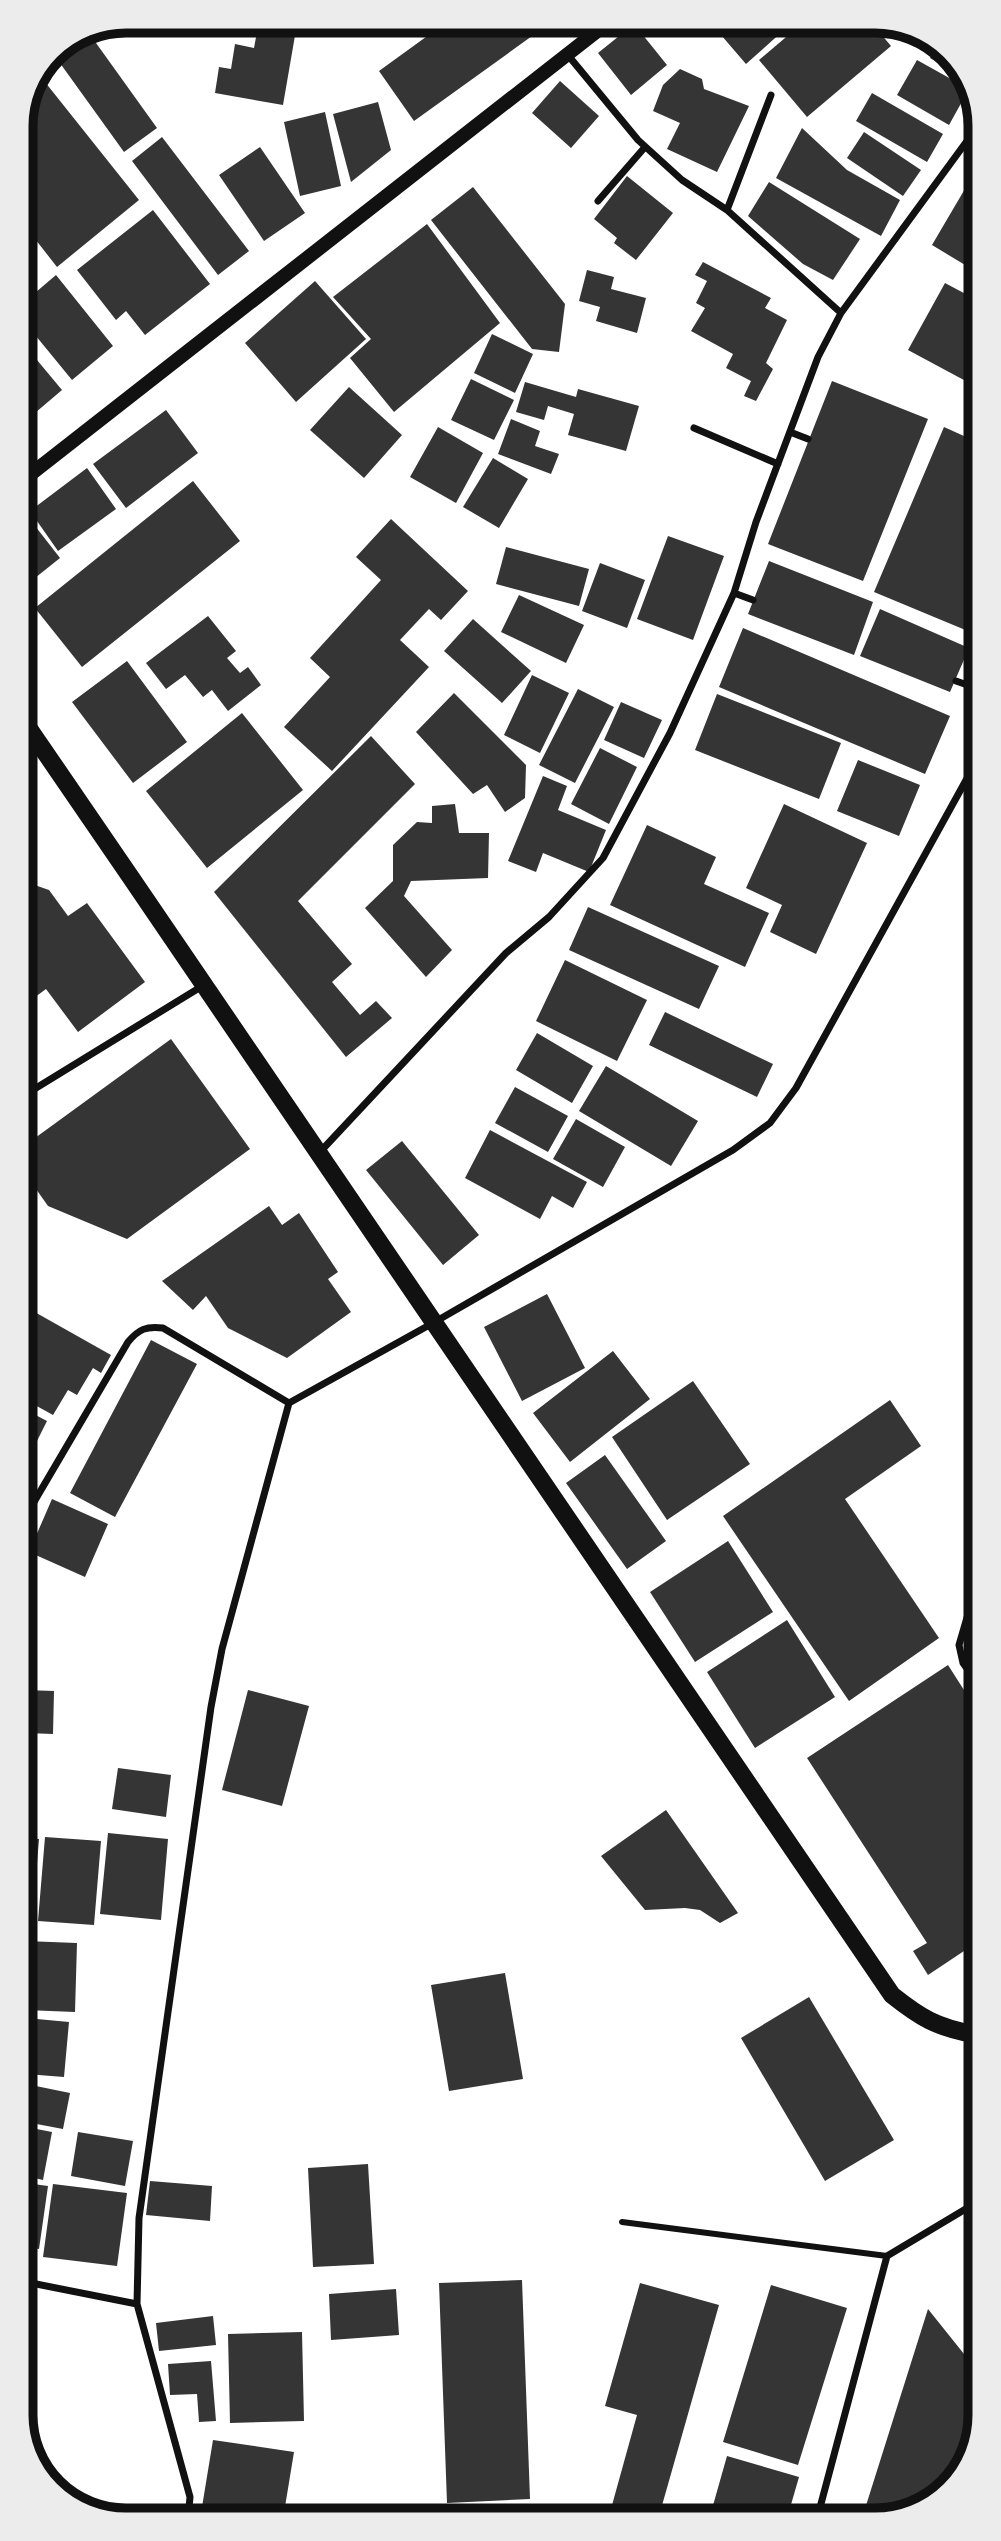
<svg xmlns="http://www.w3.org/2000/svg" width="1001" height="2541" viewBox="0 0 1001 2541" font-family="Figtree,sans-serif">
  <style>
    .building { fill: #353535 }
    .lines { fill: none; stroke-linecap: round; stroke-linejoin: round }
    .service { stroke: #111; stroke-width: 5 }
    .pedestrian { stroke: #111; stroke-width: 6 }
    .minor { stroke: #111; stroke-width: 7 }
    .secondary { stroke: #111; stroke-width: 14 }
    .primary { stroke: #111; stroke-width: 18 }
    .rim { fill: none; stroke: #111; stroke-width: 9 }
  </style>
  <rect width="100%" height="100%" fill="#fff"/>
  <!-- building -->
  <path class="building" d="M 259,21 L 297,24 L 283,105 L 215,93 L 219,67 L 231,69 L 235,44 L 254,48 Z
    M 403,21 L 425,21 L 415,32 Z
    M 448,21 L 553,21 L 414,121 L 379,71 Z
    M 709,21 L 794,21 L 746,64 Z
    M 805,21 L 870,21 L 891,46 L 807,117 L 759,60 Z
    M 634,24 L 667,65 L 631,95 L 598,53 Z
    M 91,36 L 157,128 L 124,152 L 52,52 Z
    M 939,43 L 963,77 L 930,58 Z
    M 917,60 L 969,89 L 949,125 L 897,95 Z
    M 680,69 L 702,79 L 704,89 L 749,106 L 717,172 L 667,149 L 680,123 L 653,111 L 663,85 Z
    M 41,77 L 139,200 L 57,267 L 21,221 L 21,120 Z
    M 560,81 L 599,116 L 571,148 L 532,113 Z
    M 872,93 L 943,134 L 927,162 L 856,121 Z
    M 378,102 L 391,150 L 351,182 L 333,114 Z
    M 325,112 L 341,186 L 300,196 L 284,122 Z
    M 802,128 L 847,170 L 900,200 L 881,236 L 776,178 Z
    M 864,132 L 921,170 L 903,196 L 847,158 Z
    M 162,137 L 249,251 L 218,275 L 132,161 Z
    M 260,147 L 305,213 L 264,241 L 219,175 Z
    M 627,176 L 673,213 L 636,260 L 614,243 L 617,238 L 594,219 Z
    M 769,182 L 860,239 L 833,280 L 803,264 L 748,216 Z
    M 969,182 L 975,185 L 975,271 L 932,245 Z
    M 473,187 L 565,304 L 559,352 L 532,349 L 431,220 Z
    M 153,210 L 210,284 L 145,335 L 126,311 L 116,320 L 77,270 Z
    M 427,224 L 500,323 L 394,412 L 350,358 L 371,339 L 333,297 Z
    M 703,262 L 771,298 L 765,308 L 787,320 L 766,363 L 773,369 L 756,401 L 744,396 L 751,381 L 726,368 L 733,354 L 691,331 L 705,308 L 696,303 L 707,281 L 695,275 Z
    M 587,270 L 614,277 L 611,289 L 646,298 L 637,333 L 596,321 L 600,307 L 579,301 Z
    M 56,275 L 113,346 L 72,380 L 22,319 L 22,304 Z
    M 315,281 L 366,339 L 296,402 L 245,343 Z
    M 945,283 L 975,299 L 975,386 L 908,350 Z
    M 492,334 L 533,354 L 515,393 L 474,373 Z
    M 22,342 L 62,390 L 22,424 Z
    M 471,379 L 514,400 L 494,440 L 451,420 Z
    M 832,381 L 928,419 L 863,581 L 768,544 Z
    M 525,382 L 576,397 L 578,389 L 639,406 L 626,451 L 568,435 L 574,414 L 548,406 L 544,420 L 516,412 Z
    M 349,387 L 402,435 L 364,478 L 310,430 Z
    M 166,410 L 198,453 L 126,508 L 93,464 Z
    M 511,419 L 540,431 L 535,446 L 559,454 L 551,474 L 498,454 Z
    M 438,427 L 483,453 L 456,503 L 410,477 Z
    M 944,427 L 975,441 L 975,634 L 874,592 Z
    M 493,458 L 528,479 L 499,528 L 463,507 Z
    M 87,468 L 116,509 L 58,551 L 30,511 Z
    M 193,481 L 240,541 L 82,667 L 35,608 Z
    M 25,513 L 60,558 L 25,586 L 22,582 L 22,515 Z
    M 391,519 L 468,591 L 441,620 L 429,609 L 400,640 L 429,667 L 332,771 L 284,727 L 330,677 L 310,658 L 381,580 L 356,557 Z
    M 668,536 L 724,556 L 693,640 L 637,619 Z
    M 506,547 L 589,569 L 579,606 L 496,584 Z
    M 769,561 L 873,602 L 854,655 L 748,614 Z
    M 600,563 L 645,580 L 627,628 L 582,611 Z
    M 519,595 L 584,625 L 566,663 L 501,632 Z
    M 880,609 L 969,648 L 950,692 L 860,656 Z
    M 208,616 L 236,651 L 227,658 L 240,673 L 248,667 L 261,685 L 228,711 L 212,690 L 203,697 L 185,675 L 166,689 L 146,663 Z
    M 473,619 L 531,671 L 502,703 L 444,651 Z
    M 743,628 L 950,716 L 925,774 L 719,687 Z
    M 127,661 L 187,742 L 133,783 L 72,702 Z
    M 532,675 L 569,693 L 540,753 L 504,735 Z
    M 578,689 L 614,707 L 575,783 L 539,765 Z
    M 454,693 L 526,765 L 525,798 L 505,812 L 487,785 L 473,794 L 416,732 Z
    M 717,694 L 841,743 L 819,799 L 695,750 Z
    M 621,702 L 662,720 L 644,758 L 604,740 Z
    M 242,713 L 303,790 L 207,868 L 146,791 Z
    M 371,736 L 415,784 L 298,901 L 352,964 L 332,982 L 360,1015 L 376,1001 L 392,1018 L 346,1057 L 214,892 Z
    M 600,748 L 637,767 L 609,824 L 571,804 Z
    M 858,760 L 920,785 L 899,836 L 837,811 Z
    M 543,776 L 567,786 L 558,810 L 606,830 L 589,872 L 543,853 L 536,872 L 508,861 Z
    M 23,797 L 36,816 L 23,825 Z
    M 455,804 L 459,833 L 489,833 L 488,878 L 411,881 L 404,896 L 452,950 L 426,977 L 365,908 L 393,881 L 393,845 L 417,822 L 432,823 L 432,806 Z
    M 784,804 L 867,843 L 816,954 L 770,932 L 782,905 L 746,888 Z
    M 647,825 L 716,857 L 704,884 L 769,913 L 745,967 L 610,905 Z
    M 23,881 L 49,890 L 68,916 L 87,903 L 145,982 L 78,1032 L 46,989 L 23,1006 Z
    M 588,907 L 719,966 L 699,1009 L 569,950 Z
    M 565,960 L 647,1000 L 617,1061 L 536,1021 Z
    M 665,1012 L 773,1064 L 757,1097 L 649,1045 Z
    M 537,1033 L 593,1066 L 572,1103 L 516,1070 Z
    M 171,1039 L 250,1149 L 127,1239 L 48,1206 L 24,1172 L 24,1146 Z
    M 606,1066 L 698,1121 L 671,1166 L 579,1111 Z
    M 515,1087 L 568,1116 L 548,1152 L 495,1123 Z
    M 576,1119 L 625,1147 L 603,1187 L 553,1159 Z
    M 490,1130 L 587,1182 L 573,1208 L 552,1196 L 540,1219 L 465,1178 Z
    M 402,1141 L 479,1235 L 443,1265 L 366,1170 Z
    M 269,1206 L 282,1225 L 299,1213 L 338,1272 L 328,1279 L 351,1312 L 287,1358 L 228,1328 L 206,1296 L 193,1310 L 162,1281 Z
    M 547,1294 L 585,1368 L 522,1401 L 484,1327 Z
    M 24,1306 L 111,1355 L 101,1373 L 93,1368 L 77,1395 L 68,1390 L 53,1415 L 24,1399 Z
    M 151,1340 L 197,1364 L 115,1517 L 70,1493 Z
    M 613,1351 L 650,1399 L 570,1462 L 533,1413 Z
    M 693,1381 L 750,1464 L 667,1520 L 612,1437 Z
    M 890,1400 L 921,1446 L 845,1499 L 939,1638 L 849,1701 L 723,1516 Z
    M 24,1409 L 47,1421 L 28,1459 L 24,1457 Z
    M 605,1455 L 666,1541 L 627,1569 L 566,1483 Z
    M 52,1499 L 108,1524 L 85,1577 L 29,1552 Z
    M 728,1541 L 773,1612 L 695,1662 L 650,1592 Z
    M 787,1620 L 835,1697 L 755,1748 L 707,1672 Z
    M 948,1665 L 978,1712 L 979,1941 L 928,1975 L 913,1951 L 927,1943 L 807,1758 Z
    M 25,1690 L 54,1691 L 53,1734 L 25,1733 Z
    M 248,1690 L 309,1706 L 282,1806 L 222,1790 Z
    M 118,1768 L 171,1775 L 166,1817 L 112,1809 Z
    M 666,1810 L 738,1913 L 720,1923 L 700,1910 L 685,1908 L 645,1910 L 601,1856 Z
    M 108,1833 L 168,1839 L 161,1920 L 100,1914 Z
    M 45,1837 L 101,1841 L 94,1925 L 38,1921 Z
    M 25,1838 L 39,1839 L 32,1926 L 25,1926 Z
    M 25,1941 L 77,1943 L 75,2012 L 25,2010 Z
    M 505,1973 L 523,2079 L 449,2091 L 431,1985 Z
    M 809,1997 L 894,2140 L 825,2181 L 741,2038 Z
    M 26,2018 L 69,2022 L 64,2077 L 26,2074 Z
    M 26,2084 L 70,2093 L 63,2129 L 26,2122 Z
    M 26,2127 L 52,2132 L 43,2180 L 26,2176 Z
    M 78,2132 L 133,2141 L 125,2186 L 71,2176 Z
    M 368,2164 L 374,2264 L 313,2267 L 308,2168 Z
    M 150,2181 L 212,2186 L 210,2221 L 146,2215 Z
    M 26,2183 L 48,2186 L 39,2249 L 26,2247 Z
    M 53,2184 L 127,2193 L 117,2266 L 43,2257 Z
    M 522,2280 L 530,2499 L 447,2503 L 439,2283 Z
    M 640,2283 L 719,2305 L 659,2516 L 609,2516 L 637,2415 L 605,2406 Z
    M 771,2285 L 847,2308 L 798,2465 L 723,2442 Z
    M 396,2289 L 399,2335 L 331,2340 L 329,2294 Z
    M 928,2309 L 980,2374 L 953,2482 L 908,2515 L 863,2515 Z
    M 213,2316 L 216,2345 L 159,2351 L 156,2323 Z
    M 302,2332 L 304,2421 L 230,2423 L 228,2334 Z
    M 211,2361 L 216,2421 L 199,2422 L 197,2394 L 170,2395 L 168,2364 Z
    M 213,2440 L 294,2452 L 283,2519 L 202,2507 Z
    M 727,2456 L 799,2477 L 788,2515 L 710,2516 Z"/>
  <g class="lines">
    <!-- service -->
    <path class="service" d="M 23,1083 L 29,1092"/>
    <!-- pedestrian -->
    <path class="pedestrian" d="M 622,2222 L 887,2256"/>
    <!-- minor -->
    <path class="minor" d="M 567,54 L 638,140 L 682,180 L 727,210 L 841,313
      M 598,201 L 645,147
      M 727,210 L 771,95
      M 694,428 L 778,464
      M 790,432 L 808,439
      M 734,593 L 753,600
      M 956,681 L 976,688
      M 23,1096 L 204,985
      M 320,1152 L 506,953 L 549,917 L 603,858 L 670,733 L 734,593 L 756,522 L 818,357 L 841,313 L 975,130
      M 24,1519 L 128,1342 C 139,1329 146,1326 163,1328 L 289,1403
      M 978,1580 L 959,1645 L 963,1663 L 978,1684
      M 26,2282 L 137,2304
      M 818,2515 L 887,2256 L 979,2201
      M 188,2519 L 190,2497 L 137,2304 L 139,2218 L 211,1707 L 222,1649 L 289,1403 L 433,1323 L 733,1150 L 770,1123 L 796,1088 L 976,762"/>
    <!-- secondary -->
    <path class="secondary" d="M 22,481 L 610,21"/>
    <!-- primary -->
    <path class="primary" d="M 23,720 C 314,1144 602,1570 892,1995 C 921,2018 936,2027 973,2034
      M 979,2017 C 973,2033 971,2045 979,2060"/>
  </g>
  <!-- crop -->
  <path d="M0 0H1001V2541H0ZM126 33H875A93 93 0 0 1 968 126V2415A93 93 0 0 1 875 2508H126A93 93 0 0 1 33 2415V126A93 93 0 0 1 126 33Z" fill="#ececec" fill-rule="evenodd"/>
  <path class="rim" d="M126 33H875A93 93 0 0 1 968 126V2415A93 93 0 0 1 875 2508H126A93 93 0 0 1 33 2415V126A93 93 0 0 1 126 33Z"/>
</svg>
